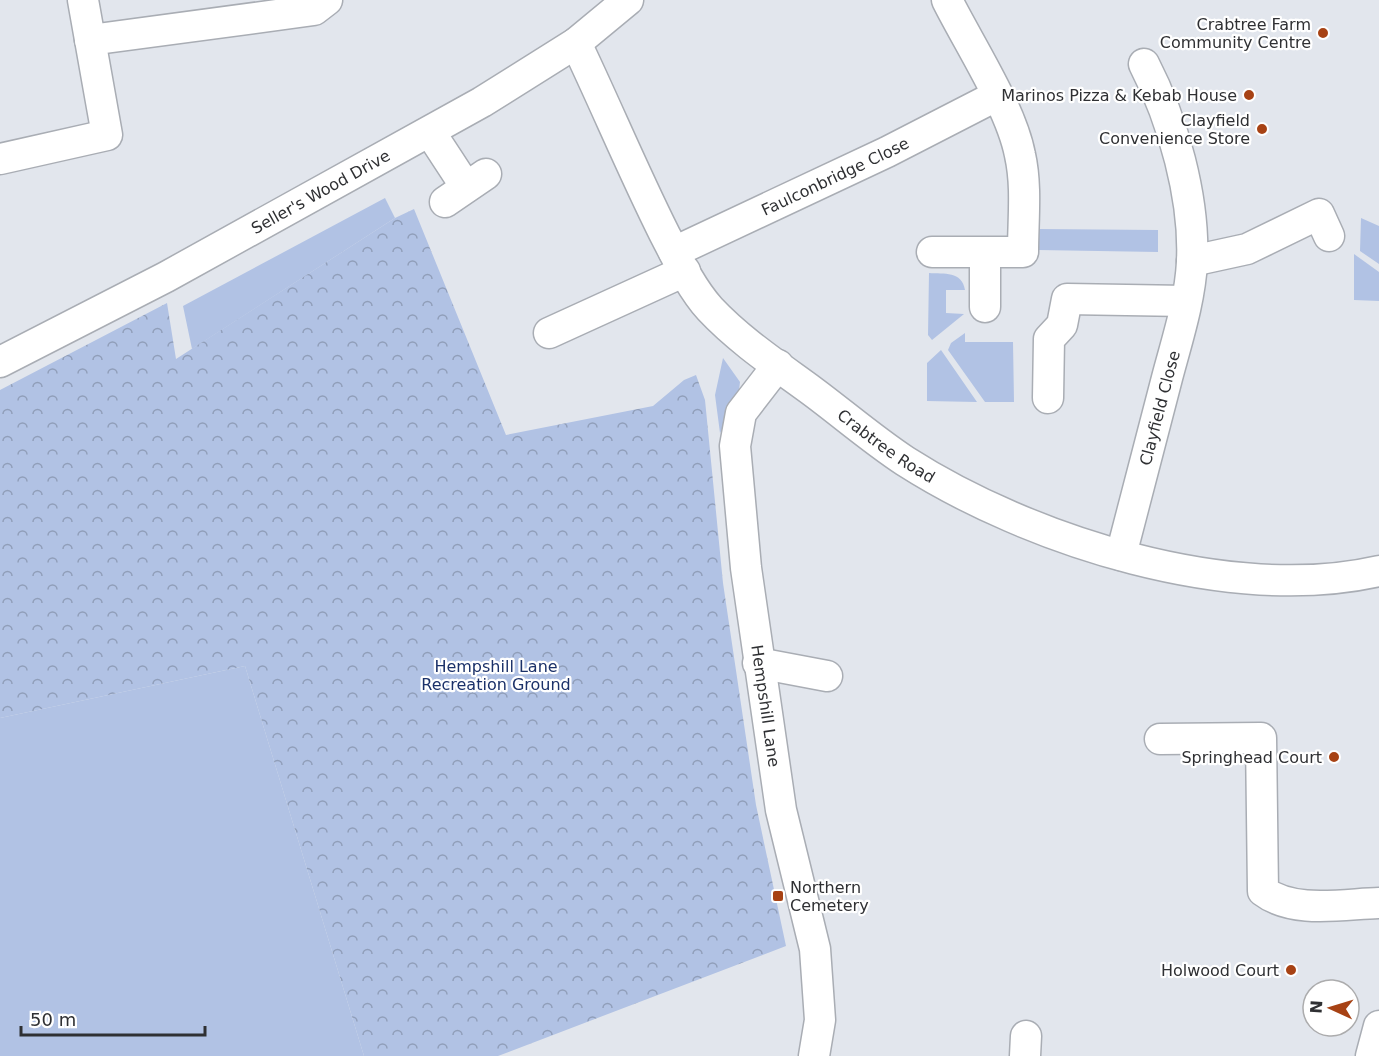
<svg xmlns="http://www.w3.org/2000/svg" width="1379" height="1056" viewBox="0 0 1379 1056" font-family="'DejaVu Sans',sans-serif">
  <style>
    .grass { fill: #b1c2e4 }
    .park { fill: url(#park-crowns) }
    .lines { fill: none; stroke-linecap: round; stroke-linejoin: round }
    .minor-casing { stroke: #a9adb4; stroke-width: 33 }
    .minor { stroke: #fff; stroke-width: 30 }
    .poi-dot { fill: #a74214; stroke: #fff; stroke-width: 2 }
    .labels { text-anchor: middle; dominant-baseline: central; stroke-width: 4.5; stroke-linejoin: round; paint-order: stroke }
    .poi-label { font-size: 16px; fill: #2f3033; stroke: #fff; text-anchor: end }
    .street-label { font-size: 16px; fill: #2f3033; stroke: #fff }
    .park-label { font-size: 16px; fill: #1b3169; stroke: #fff }
  </style>
  <defs>
    <pattern id="park-crowns" width="20" height="18" patternUnits="userSpaceOnUse" patternTransform="scale(1.5)"><rect width="20" height="18" fill="#b1c2e4"/><path d="M2 6a3 3 0 1 1 6 0M12 15a3 3 0 1 1 6 0" fill="none" stroke="#909eb9"/></pattern>
  </defs>
  <rect width="100%" height="100%" fill="#e2e6ed"/>
  <!-- grass -->
  <path class="grass" d="M 385,198 L 395,218 L 192,349 L 183,306 Z
    M 1361,218 L 1379,226 L 1379,264 L 1360,251 Z
    M 1038,229 L 1158,230 L 1158,252 L 1038,250 Z
    M 1354,254 L 1379,272 L 1379,301 L 1354,300 Z
    M 929,273 C 944,274 962,271 965,290 L 946,290 L 946,313 L 964,314 L 932,340 L 928,335 Z
    M 965,333 L 965,342 L 1013,342 L 1014,402 L 985,402 L 948,350 L 951,343 Z
    M 941,350 L 977,402 L 927,401 L 927,363 Z
    M 723,358 L 740,382 L 738,398 L 720,433 L 715,395 Z
    M 245,666 L 364,1056 L 0,1056 L 0,718 Z"/>
  <!-- park -->
  <path class="park" d="M 414,209 L 506,435 L 653,406 L 684,380 L 696,375 L 705,400 L 723,583 L 756,805 L 786,946 L 498,1056 L 364,1056 L 245,666 L 0,718 L 0,390 L 167,303 L 176,359 L 395,218 Z"/>
  <g class="lines">
    <!-- minor casing -->
    <g class="minor-casing">
      <g id="minor">
        <path d="M 90,40 L 314,10 L 327,0"/>
        <path id="s1" d="M 576,43 C 606,106 633,171 664,233 C 677,258 691,288 710,309 C 740,341 778,366 812,391 C 843,414 873,440 905,461 C 1030,541 1231,605 1379,571"/>
        <path d="M 430,132 L 466,187"/>
        <path d="M 0,159 L 107,135 L 83,0"/>
        <path d="M 445,202 L 486,174"/>
        <path id="s2" d="M 674,252 L 887,152 L 996,96"/>
        <path d="M 932,252 L 1023,252 C 1023,220 1027,186 1020,155 C 1011,108 969,44 947,0"/>
        <path d="M 1192,261 L 1247,249 L 1319,214 L 1329,236"/>
        <path d="M 985,307 L 985,253"/>
        <path d="M 549,333 L 685,271"/>
        <path id="s3" d="M 0,362 L 166,277 L 482,102 L 576,43 L 628,0"/>
        <path id="s4" d="M 778,365 L 741,413 L 735,446 L 746,568 L 781,810 L 815,949 L 820,1020 L 814,1056"/>
        <path d="M 1048,398 L 1049,339 L 1062,325 L 1067,299 L 1186,301"/>
        <path id="s5" d="M 1121,555 C 1136,496 1152,437 1167,378 C 1177,340 1190,301 1192,262 C 1195,198 1173,120 1144,64"/>
        <path d="M 758,663 L 827,676"/>
        <path d="M 1160,739 L 1261,738 L 1263,891 C 1293,914 1343,904 1379,903"/>
        <path d="M 1025,1056 L 1026,1036"/>
        <path d="M 1371,1056 L 1379,1026"/>
      </g>
    </g>
    <!-- minor -->
    <use href="#minor" class="minor"/>
  </g>
  <!-- markers -->
  <g class="poi-dot">
    <circle cx="1323" cy="33" r="6"/>
    <circle cx="1249" cy="95" r="6"/>
    <circle cx="1262" cy="129" r="6"/>
    <circle cx="1334" cy="757" r="6"/>
    <rect x="772" y="890" width="12" height="12" rx="3"/>
    <circle cx="1291" cy="970" r="6"/>
  </g>
  <g class="labels">
    <!-- poi labels -->
    <g class="poi-label">
      <text x="1311" y="24">Crabtree Farm<tspan x="1311" dy="18">Community Centre</tspan></text>
      <text x="1237" y="95">Marinos Pizza &amp; Kebab House</text>
      <text x="1250" y="120">Clayfield<tspan x="1250" dy="18">Convenience Store</tspan></text>
      <text x="1322" y="757">Springhead Court</text>
      <text x="790" y="887" text-anchor="start">Northern<tspan x="790" dy="18">Cemetery</tspan></text>
      <text x="1279" y="970">Holwood Court</text>
    </g>
    <!-- street labels -->
    <g class="street-label">
      <text stroke="none"><textPath href="#s2" startOffset="178">Faulconbridge Close</textPath></text>
      <text stroke="none"><textPath href="#s3" startOffset="363">Seller's Wood Drive</textPath></text>
      <text stroke="none"><textPath href="#s5" startOffset="152">Clayfield Close</textPath></text>
      <text stroke="none"><textPath href="#s1" startOffset="522">Crabtree Road</textPath></text>
      <text stroke="none"><textPath href="#s4" startOffset="356">Hempshill Lane</textPath></text>
    </g>
    <!-- park labels -->
    <g class="park-label">
      <text x="496" y="666">Hempshill Lane<tspan x="496" dy="18">Recreation Ground</tspan></text>
    </g>
  </g>
  <!-- north arrow -->
  <g transform="translate(1331 1008) rotate(274)"><circle r="28" fill="#ffffff" stroke="#acacad" stroke-width="1.5"/>
  <path d="M0-4.5L10 22L0 15L-10 22Z" fill="#a74214"/>
  <text y="-9" font-size="16" font-weight="bold" text-anchor="middle" fill="#2f3033">N</text>
  </g>
  <!-- scale -->
  <path d="M21 1026v9h184v-9" fill="none" stroke="#2f3033" stroke-width="3"/>
  <text x="30" y="1026" font-size="18" fill="#2f3033" stroke="#ffffff" stroke-width="4.5" paint-order="stroke">50 m</text>
</svg>
